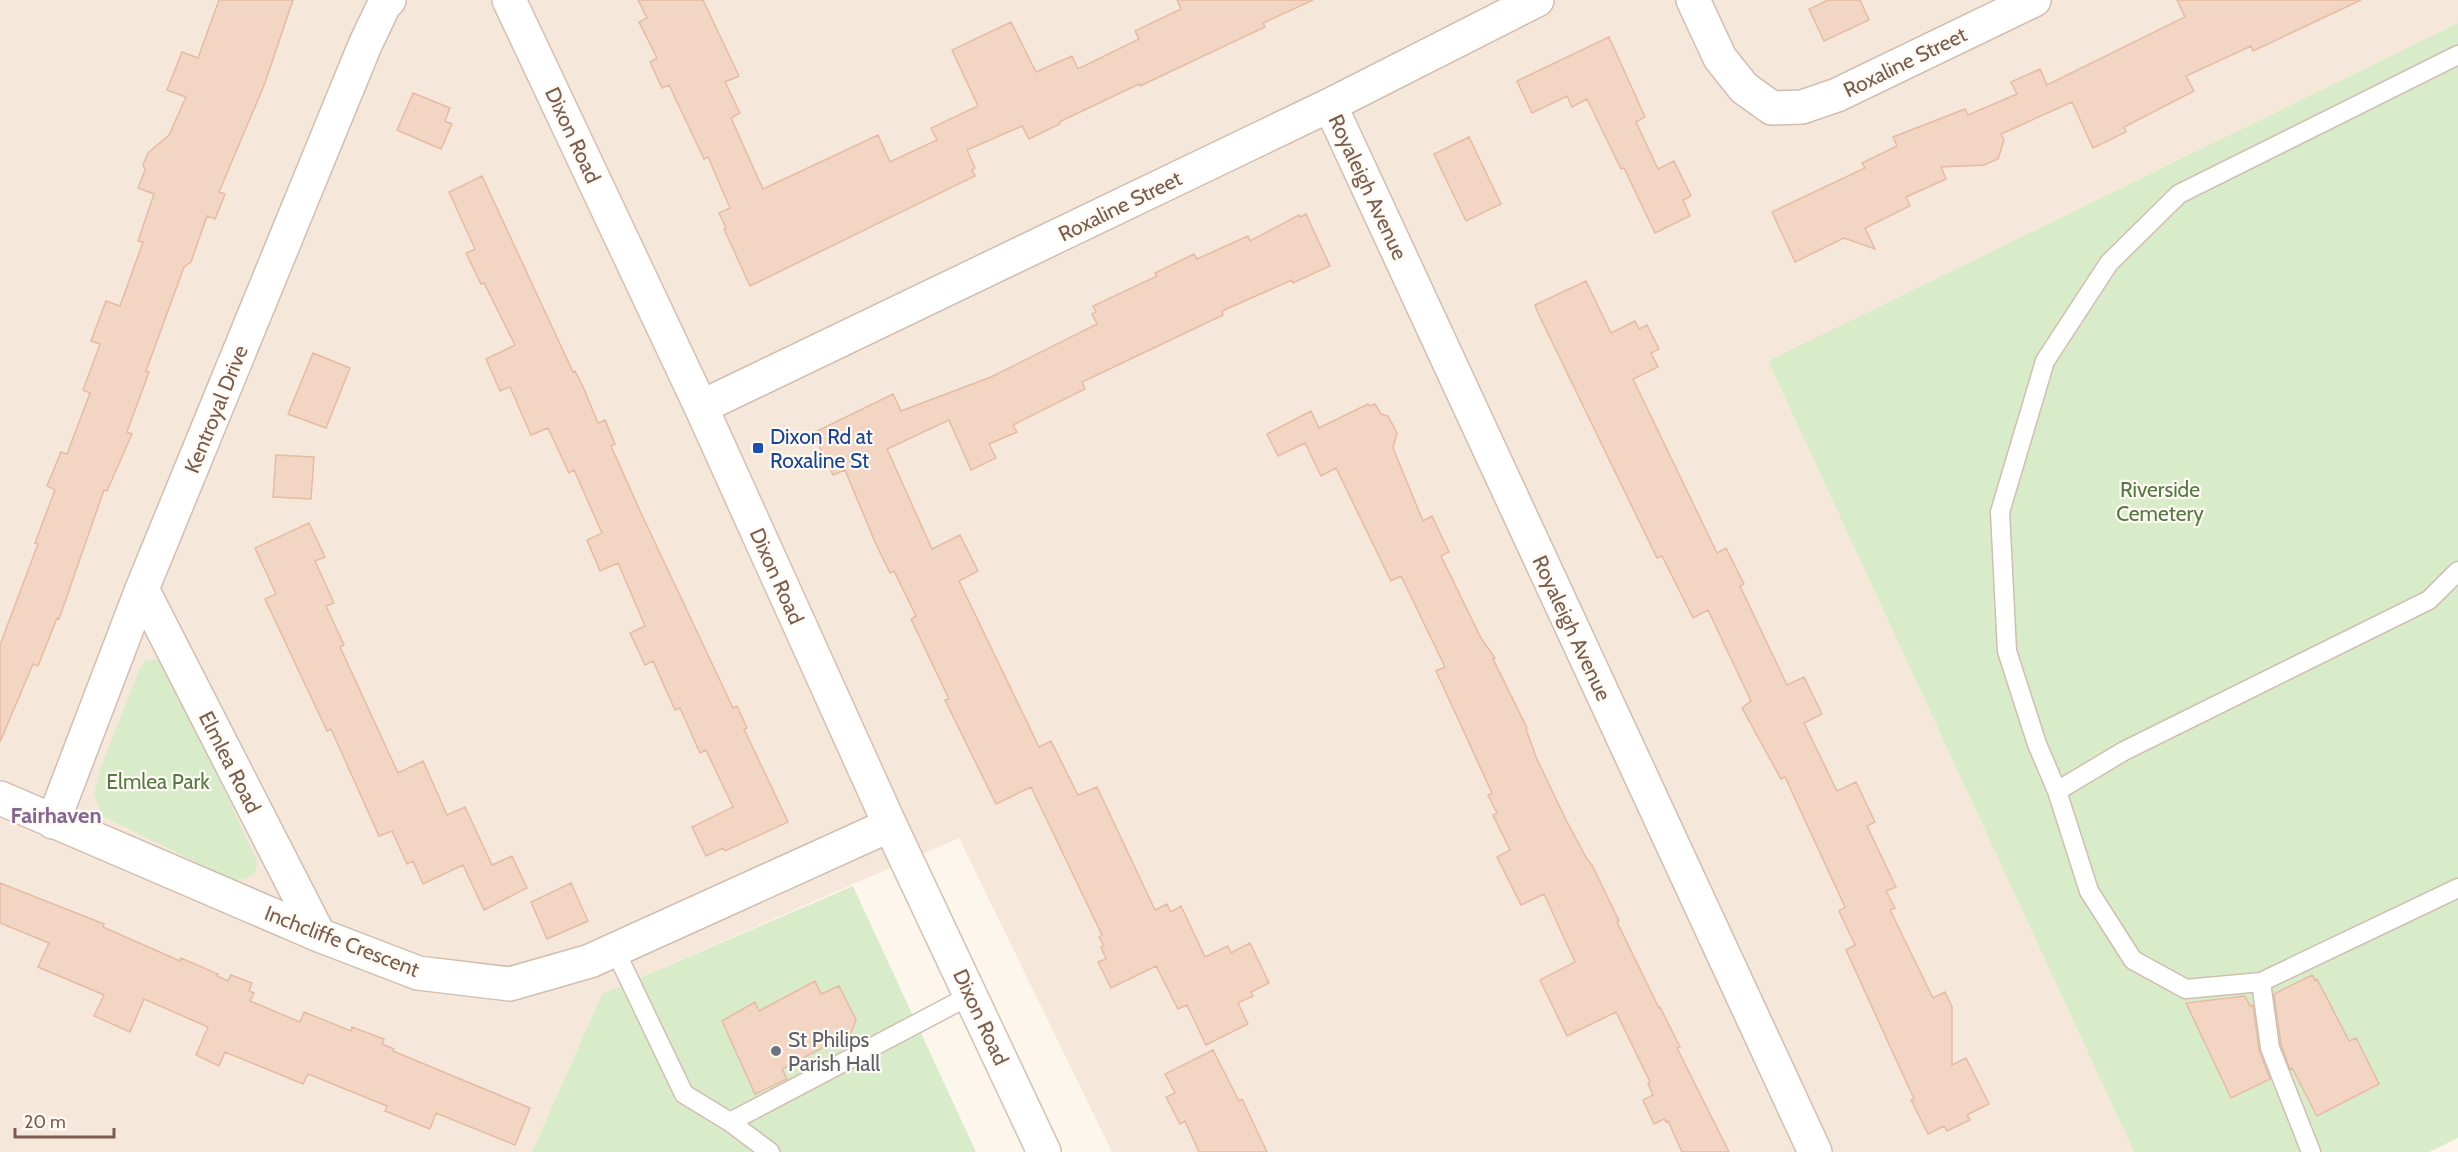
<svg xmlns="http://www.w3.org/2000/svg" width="2458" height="1152" viewBox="0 0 2458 1152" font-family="Cabin,sans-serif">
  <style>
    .residential { fill: #f5e8da }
    .green { fill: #d8ecc9 }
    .building { fill: #f3d5c3; stroke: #e6bba3; stroke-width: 1.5 }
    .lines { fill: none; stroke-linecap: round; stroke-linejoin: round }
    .service-casing { stroke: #d1beb0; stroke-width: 21 }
    .minor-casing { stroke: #d1beb0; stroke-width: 36 }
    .secondary-casing { stroke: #d6c0b0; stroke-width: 36 }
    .service { stroke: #fff; stroke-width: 18 }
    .minor { stroke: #fff; stroke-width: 33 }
    .secondary { stroke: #fff; stroke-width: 33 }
    .transit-dot { fill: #1a4fb4; stroke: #fffaf3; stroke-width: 2 }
    .worship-dot { fill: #6b7280; stroke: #fffaf3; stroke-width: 2 }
    .labels { text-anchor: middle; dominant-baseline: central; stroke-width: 4.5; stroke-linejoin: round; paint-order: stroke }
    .street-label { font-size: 21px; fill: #7a5c4d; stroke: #fffaf3 }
    .transit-label { font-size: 21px; fill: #164399; stroke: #fffaf3; text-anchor: start }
    .park-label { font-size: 21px; fill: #537a41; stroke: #fffaf3 }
    .worship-label { font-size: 21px; fill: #5b616d; stroke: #fffaf3; text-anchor: start }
    .neighbourhood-label { font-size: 22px; font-weight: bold; fill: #846695; stroke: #fffaf3 }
  </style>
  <rect width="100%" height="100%" fill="#fdf6ec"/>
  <!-- residential -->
  <path class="residential" d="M 0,0 L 2458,0 L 2458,23 L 1768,361 L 2134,1152 L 1112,1152 L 959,838 L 602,994 L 532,1152 L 0,1152 Z"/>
  <!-- green -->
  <path class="green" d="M 2458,23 L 2458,1138 L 2429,1152 L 2134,1152 L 1768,361 Z
    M 155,659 L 164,663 L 170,673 L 256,859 C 260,876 247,879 233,880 L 102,816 L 94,793 L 101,767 L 140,668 L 145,661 Z
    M 853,886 L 976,1152 L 532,1152 L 602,994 Z"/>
  <!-- building -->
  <path class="building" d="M 219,0 L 293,0 L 265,83 L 219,192 L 225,194 L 215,219 L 207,216 L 191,262 L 184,267 L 146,371 L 149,372 L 127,432 L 132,434 L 107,491 L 104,490 L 59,619 L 57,618 L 38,666 L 33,664 L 0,742 L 0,645 L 38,544 L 35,543 L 55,490 L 47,486 L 61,452 L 67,454 L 90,393 L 83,390 L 100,344 L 91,341 L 106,301 L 120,306 L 143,242 L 138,241 L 154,194 L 138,188 L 145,170 L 143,165 L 148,153 L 169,135 L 186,97 L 167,90 L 182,52 L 198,58 Z
    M 638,0 L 703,0 L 739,76 L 725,82 L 740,113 L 731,118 L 763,189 L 878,135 L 890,162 L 937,140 L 931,128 L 978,106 L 952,50 L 1011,22 L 1036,72 L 1072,56 L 1078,69 L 1139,39 L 1135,31 L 1181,9 L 1177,0 L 1313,0 L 1263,23 L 1265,27 L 1140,86 L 1139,84 L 1059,122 L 1060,124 L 1029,139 L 1022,126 L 967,150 L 975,168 L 972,170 L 975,176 L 750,286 L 724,229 L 726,228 L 719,213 L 730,208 L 708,157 L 704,159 L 669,85 L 662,88 L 650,62 L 657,58 L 639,22 L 647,18 Z
    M 1828,0 L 1860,0 L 1869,20 L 1824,41 L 1809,9 Z
    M 2177,0 L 2361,0 L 2253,51 L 2251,46 L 2186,76 L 2194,91 L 2124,127 L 2126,132 L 2093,148 L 2072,102 L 2001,134 L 2004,140 L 1998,159 L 1984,165 L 1941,167 L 1946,179 L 1906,197 L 1910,206 L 1865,228 L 1875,249 L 1844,238 L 1795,262 L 1772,212 L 1865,168 L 1862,163 L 1897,146 L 1893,137 L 1965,109 L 1968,115 L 2017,94 L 2011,82 L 2040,69 L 2047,85 L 2185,17 Z
    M 1609,37 L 1645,117 L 1636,122 L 1658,169 L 1674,161 L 1691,196 L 1683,200 L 1690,216 L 1655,233 L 1624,168 L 1621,169 L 1587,99 L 1572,107 L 1567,96 L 1532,113 L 1517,81 Z
    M 413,93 L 450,108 L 445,121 L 452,124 L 441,149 L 397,130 Z
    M 1469,137 L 1501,204 L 1466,221 L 1434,154 Z
    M 482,176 L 573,372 L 575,371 L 584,389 L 598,423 L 605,420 L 615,444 L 611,446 L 641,513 L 733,708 L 737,706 L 747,728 L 744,729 L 788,822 L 725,851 L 723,848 L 706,856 L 692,827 L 733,807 L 706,750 L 700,753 L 680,708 L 675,710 L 653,661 L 645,665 L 630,633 L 645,626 L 618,563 L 600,571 L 587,540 L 602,533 L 574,470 L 569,473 L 548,428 L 531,435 L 510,387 L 500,391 L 486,359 L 515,345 L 484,283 L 481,284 L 466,253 L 475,249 L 449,192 Z
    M 1306,214 L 1330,266 L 1293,283 L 1292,280 L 1222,311 L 1223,315 L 1082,382 L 1085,389 L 1013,425 L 1017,432 L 989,444 L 996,458 L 971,470 L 949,420 L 887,449 L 932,549 L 960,535 L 978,571 L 959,581 L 1039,747 L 1051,741 L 1078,795 L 1097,787 L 1155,910 L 1167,904 L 1171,912 L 1181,906 L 1205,957 L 1228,946 L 1231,953 L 1250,943 L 1269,983 L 1251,992 L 1253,996 L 1238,1003 L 1248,1024 L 1206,1045 L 1187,1005 L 1178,1009 L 1156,966 L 1111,988 L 1098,962 L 1106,959 L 1101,947 L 1104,946 L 1099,937 L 1102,935 L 1031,787 L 996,804 L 945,700 L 949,699 L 911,619 L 916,616 L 894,571 L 890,573 L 875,542 L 845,470 L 833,475 L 813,433 L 893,394 L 901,411 L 991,377 L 1097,324 L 1092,314 L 1096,312 L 1093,306 L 1157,276 L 1155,273 L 1194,254 L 1197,259 L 1248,236 L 1250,241 L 1299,215 L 1300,217 Z
    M 1586,281 L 1611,333 L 1635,321 L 1639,329 L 1647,325 L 1659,349 L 1651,353 L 1658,367 L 1633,379 L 1717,553 L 1726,548 L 1744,584 L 1740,586 L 1787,685 L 1804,677 L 1822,714 L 1804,723 L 1837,791 L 1856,782 L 1875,822 L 1867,826 L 1896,887 L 1886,891 L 1895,908 L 1890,910 L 1933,998 L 1945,992 L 1952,1007 L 1952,1065 L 1966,1058 L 1989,1104 L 1967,1115 L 1970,1120 L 1947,1131 L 1944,1126 L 1928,1134 L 1911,1100 L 1914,1099 L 1846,950 L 1855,945 L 1839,911 L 1845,907 L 1785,777 L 1781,779 L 1742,708 L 1751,701 L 1708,610 L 1693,618 L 1662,556 L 1657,558 L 1537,311 L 1535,305 Z
    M 313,353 L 350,368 L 326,428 L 288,414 Z
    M 1368,404 L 1370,406 L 1375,404 L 1381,414 L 1388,416 L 1397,433 L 1393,448 L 1423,521 L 1432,516 L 1449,552 L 1441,556 L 1481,638 L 1495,658 L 1493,659 L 1527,728 L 1526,729 L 1536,757 L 1566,820 L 1587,859 L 1592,865 L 1619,921 L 1617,922 L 1659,1008 L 1660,1007 L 1680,1047 L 1677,1048 L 1729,1152 L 1682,1152 L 1668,1121 L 1666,1122 L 1664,1119 L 1654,1124 L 1643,1100 L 1653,1095 L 1648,1083 L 1650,1082 L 1616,1012 L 1567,1036 L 1540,980 L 1575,962 L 1544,894 L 1521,905 L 1497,857 L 1510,850 L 1493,815 L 1497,813 L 1488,795 L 1492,793 L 1436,671 L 1445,667 L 1401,576 L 1391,581 L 1336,468 L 1321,476 L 1305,443 L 1278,456 L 1267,434 L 1311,411 L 1319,428 Z
    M 276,455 L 314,457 L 311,499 L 273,497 Z
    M 309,523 L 325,557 L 315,561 L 334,603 L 326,606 L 344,645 L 340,647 L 398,773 L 423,761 L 447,815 L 465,807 L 492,865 L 512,856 L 527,888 L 484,910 L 463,865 L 423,884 L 413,861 L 407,864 L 392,831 L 379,836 L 331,729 L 327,731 L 265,599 L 276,594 L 255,548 Z
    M 0,883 L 104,924 L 103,927 L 180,961 L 181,958 L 218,974 L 217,976 L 228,981 L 231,975 L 252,983 L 249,991 L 254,993 L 250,1001 L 300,1022 L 304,1012 L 351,1031 L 352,1027 L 384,1039 L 382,1044 L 394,1049 L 393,1051 L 530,1108 L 515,1145 L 436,1113 L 430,1129 L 385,1111 L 387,1106 L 308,1074 L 303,1084 L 225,1052 L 219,1066 L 196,1055 L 208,1027 L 144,999 L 130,1032 L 94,1016 L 104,995 L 38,967 L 49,943 L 0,923 Z
    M 571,883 L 588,921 L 547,939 L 531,902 Z
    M 2312,975 L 2315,980 L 2317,979 L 2349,1041 L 2356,1038 L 2379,1084 L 2317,1116 L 2292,1068 L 2290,1069 L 2281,1045 L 2274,994 Z
    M 815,981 L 821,994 L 839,986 L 856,1020 L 851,1033 L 782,1069 L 787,1079 L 755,1094 L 722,1021 L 755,1002 L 759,1011 Z
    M 2245,996 L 2250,1006 L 2253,1005 L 2259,1050 L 2270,1079 L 2231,1098 L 2186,1003 Z
    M 1213,1050 L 1239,1101 L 1242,1099 L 1267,1152 L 1199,1152 L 1185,1121 L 1180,1124 L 1166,1097 L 1175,1093 L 1165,1074 Z"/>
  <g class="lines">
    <!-- service casing -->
    <g class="service-casing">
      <path id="service" d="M 2057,791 L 2037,744 L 2007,651 L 2000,512 L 2045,361 L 2109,263 L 2179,194 L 2458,55
        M 615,950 L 684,1094 L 730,1122 L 770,1152
        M 2261,982 L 2186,989 L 2133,960 L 2089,891 L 2057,791 L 2124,751 L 2429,600 L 2458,571
        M 730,1122 L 971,995
        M 2311,1152 L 2270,1048 L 2261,982 L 2458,888"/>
    </g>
    <!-- minor casing -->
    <g class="minor-casing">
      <path id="minor" d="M 1693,0 L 1720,58 L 1744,88 L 1772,108 L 1802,107 L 1837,95 L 2034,0
        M 1330,105 L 1815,1152
        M 701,407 L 1330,105 L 1537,0
        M 142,589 L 319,935
        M 0,798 L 319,935 L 418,973 L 510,984 L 590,961 L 890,825
        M 53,822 L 142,589 L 365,45 L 384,5 L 389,0"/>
    </g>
    <!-- secondary casing -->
    <g class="secondary-casing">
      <path id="secondary" d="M 509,0 L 701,407 L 890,825 L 1044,1152"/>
    </g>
    <!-- service -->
    <use href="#service" class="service"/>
    <!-- minor -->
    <use href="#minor" class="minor"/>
    <!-- secondary -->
    <use href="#secondary" class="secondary"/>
  </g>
  <!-- markers -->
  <rect class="transit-dot" x="752" y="442" width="12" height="12" rx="3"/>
  <circle class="worship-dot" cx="776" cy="1051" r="6"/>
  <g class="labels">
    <!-- street labels -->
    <g class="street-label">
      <text transform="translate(1905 62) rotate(-26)">Roxaline Street</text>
      <text transform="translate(573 135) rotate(65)">Dixon Road</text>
      <text transform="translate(1368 187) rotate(65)">Royaleigh Avenue</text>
      <text transform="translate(1120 206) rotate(-26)">Roxaline Street</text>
      <text transform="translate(216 409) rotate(-68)">Kentroyal Drive</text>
      <text transform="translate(777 576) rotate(66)">Dixon Road</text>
      <text transform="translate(1572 628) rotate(65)">Royaleigh Avenue</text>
      <text transform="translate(230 762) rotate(63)">Elmlea Road</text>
      <text transform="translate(342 941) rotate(21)">Inchcliffe Crescent</text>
      <text transform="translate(981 1017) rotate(65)">Dixon Road</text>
    </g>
    <!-- transit labels -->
    <g class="transit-label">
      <text x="770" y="436">Dixon Rd at<tspan x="770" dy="24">Roxaline St</tspan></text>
    </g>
    <!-- park labels -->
    <g class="park-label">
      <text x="2160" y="489">Riverside<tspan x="2160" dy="24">Cemetery</tspan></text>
      <text x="158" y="781">Elmlea Park</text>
    </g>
    <!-- worship labels -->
    <g class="worship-label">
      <text x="788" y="1039">St Philips<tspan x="788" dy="24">Parish Hall</tspan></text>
    </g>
    <!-- neighbourhood labels -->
    <g class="neighbourhood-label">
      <text x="56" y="815">Fairhaven</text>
    </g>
  </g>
  <!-- scale -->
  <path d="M15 1128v9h99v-9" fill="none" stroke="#7a5c4d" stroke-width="3"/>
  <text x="24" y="1128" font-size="18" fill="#7a5c4d" stroke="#fffaf3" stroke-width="4.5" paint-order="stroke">20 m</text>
</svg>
